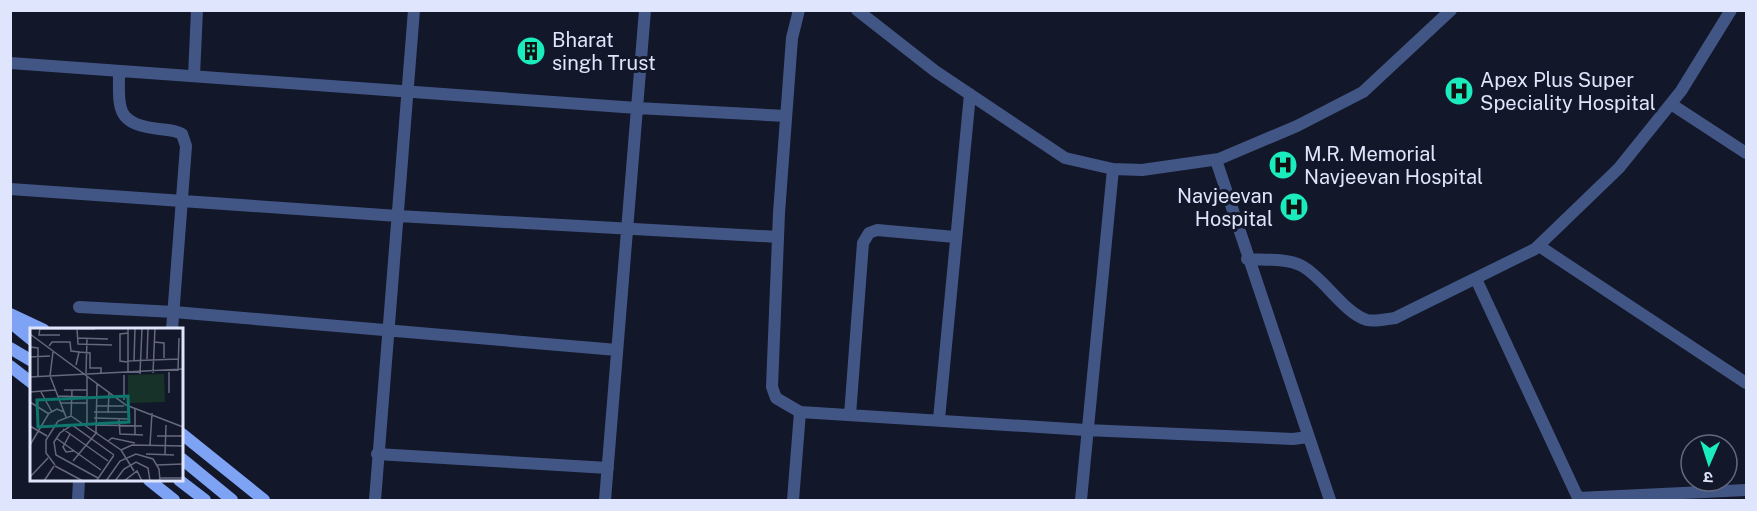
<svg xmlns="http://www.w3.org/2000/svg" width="1757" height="511" viewBox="0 0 1757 511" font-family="'Public Sans','Noto Sans Devanagari',sans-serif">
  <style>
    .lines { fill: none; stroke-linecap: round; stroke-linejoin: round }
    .street { stroke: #425685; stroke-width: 12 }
    .secondary { stroke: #7ea2f4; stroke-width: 12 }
    .labels { text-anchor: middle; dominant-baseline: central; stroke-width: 6; stroke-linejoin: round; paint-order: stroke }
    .poi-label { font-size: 20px; fill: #dfe5fc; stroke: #13172a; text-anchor: start }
    .inset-road { fill: none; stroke: #65697e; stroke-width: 1.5 }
    .view { fill: #0f766e; fill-opacity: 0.15; stroke: #0f766e; stroke-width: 3 }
    .inset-edge { fill: none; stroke: #dfe5fc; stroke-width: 3 }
  </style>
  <rect width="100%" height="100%" fill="#13172a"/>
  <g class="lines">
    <!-- street -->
    <path class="street" d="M 799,10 L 792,38 L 779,213 L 772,387 L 776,398 L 800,412 L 1086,430 L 1293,439 L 1308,437
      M 857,10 L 935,71 L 1065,158 L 1113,169 L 1142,170 L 1219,159 L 1297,126 L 1363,92 L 1451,10
      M 10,63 L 637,108 L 786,116
      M 119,71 C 119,109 115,124 159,129 C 167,130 175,130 182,134 L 186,146 L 172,330
      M 194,76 L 197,10
      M 1671,104 L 1746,153
      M 1216,160 L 1330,500
      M 10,189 L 398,216 L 778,237
      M 1539,246 L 1746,383
      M 1247,259 C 1264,260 1287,258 1302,266 C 1324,278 1344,313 1367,320 C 1375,322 1386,319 1395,318 L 1535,249 L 1619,168 L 1681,91 L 1731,10
      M 1476,279 L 1579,500
      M 79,307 L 174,312 L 617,350
      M 850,415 L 863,243 L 869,233 L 877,230 L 955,237
      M 939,419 L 970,94
      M 377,454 L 608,468
      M 1578,498 L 1746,490
      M 78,500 L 79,480
      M 375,500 L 414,10
      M 605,500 L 645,10
      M 793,500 L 800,412
      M 1081,500 L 1113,169"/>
    <!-- secondary -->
    <path class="secondary" d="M 10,314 L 44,330
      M 10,322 L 32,340
      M 10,348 L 32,361
      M 10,366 L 32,383
      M 182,434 L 264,500
      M 182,459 L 232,500
      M 149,480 L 174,500
      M 179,480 L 205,500"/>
  </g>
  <!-- icons -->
  <defs>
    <g id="building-disc" transform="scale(1.5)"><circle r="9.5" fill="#1becbd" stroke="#13172a"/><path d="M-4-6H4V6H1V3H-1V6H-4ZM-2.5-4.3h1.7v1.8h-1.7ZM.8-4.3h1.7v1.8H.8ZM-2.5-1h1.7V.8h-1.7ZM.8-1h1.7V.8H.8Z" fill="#111"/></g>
    <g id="hospital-disc" transform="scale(1.5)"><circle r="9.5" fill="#1becbd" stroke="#13172a"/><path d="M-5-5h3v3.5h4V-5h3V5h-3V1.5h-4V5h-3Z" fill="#111"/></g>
  </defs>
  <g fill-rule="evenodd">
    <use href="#building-disc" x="531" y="51"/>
    <use href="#hospital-disc" x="1459" y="91"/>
    <use href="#hospital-disc" x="1283" y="165"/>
    <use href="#hospital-disc" x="1294" y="207"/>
  </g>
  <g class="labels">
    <!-- poi labels -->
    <g class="poi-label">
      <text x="552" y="40">Bharat<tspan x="552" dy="23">singh Trust</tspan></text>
      <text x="1480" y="80">Apex Plus Super<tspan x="1480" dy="23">Speciality Hospital</tspan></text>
      <text x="1304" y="154">M.R. Memorial<tspan x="1304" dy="23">Navjeevan Hospital</tspan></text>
      <text x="1273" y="196" text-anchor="end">Navjeevan<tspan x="1273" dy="23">Hospital</tspan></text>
    </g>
  </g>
  <!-- overview -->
  <g transform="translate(30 328)">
    <rect width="153" height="153" fill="#13172a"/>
    <path d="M 134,46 L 135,74 L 98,75 L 98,47 Z" fill="#173329"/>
    <path class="inset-road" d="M 10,0 L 9,7 L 30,7M 47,0 L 48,16 L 82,17M 10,1 L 65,1M 0,6 L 96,77 L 153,99M 47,10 L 78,11M 124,14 L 134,15 L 134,30M 19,18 L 22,14 L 40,14 L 41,23 L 49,24 L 46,37M 0,19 L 8,20 L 8,49M 23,24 L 20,48 L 36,89M 49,24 L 60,25 L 60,40 L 71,40 L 71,46M 0,29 L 20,28M 117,31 L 118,0M 97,33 L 148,31M 104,33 L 105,0M 97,34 L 90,33 L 90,6 L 98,5M 148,43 L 149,10M 56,45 L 57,11M 98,45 L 98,0M 123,45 L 125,0M 110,46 L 112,0M 0,49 L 153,41M 34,62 L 57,62M 0,64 L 25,62M 11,64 L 22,84M 139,65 L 139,44M 28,68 L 57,69M 94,72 L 94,47M 0,74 L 19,86M 30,75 L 57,75M 66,78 L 94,78M 64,84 L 100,84M 78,85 L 79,65M 41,88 L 42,62M 64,90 L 100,91M 89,91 L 90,106 L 113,107M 57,97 L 57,48M 66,97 L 112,98M 0,98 L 17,108M 33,101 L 78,133M 66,104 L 67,56M 40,106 L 33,119 L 36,124 L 44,123M 105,107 L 105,80M 127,108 L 153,108M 26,110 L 71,142M 78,113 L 82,110 L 105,115M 0,117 L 19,85 L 27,81 L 34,84M 120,117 L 122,85M 91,122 L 102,117 L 153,118M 116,126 L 144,127M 135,127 L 136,97M 43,133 L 67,104M 25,137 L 16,125 L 16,112 L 28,93 L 41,88 L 91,122 L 104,143M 126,137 L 153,136M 25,138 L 53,153M 0,149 L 18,130M 68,150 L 26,127 L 24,114 L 30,105 L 42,97 L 84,127M 129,150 L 153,150M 67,152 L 84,127M 14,153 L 24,138M 76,153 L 90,133 L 106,126 L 123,131 L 129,141 L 130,153M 85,153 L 94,141 L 106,134 L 118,140 L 120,153M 94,153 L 107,143 L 112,153"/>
    <path class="view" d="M 98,68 L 99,94 L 8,99 L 7,72 Z"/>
    <rect width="153" height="153" class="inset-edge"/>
  </g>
  <!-- border -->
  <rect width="1757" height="511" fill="none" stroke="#dfe5fc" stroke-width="24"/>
  <!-- north arrow -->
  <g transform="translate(1709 463) rotate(183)"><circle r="28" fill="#13172a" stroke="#65697e" stroke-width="1.5"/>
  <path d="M0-4.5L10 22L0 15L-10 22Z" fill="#1becbd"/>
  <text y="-9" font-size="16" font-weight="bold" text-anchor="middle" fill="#dfe5fc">उ</text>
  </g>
</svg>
